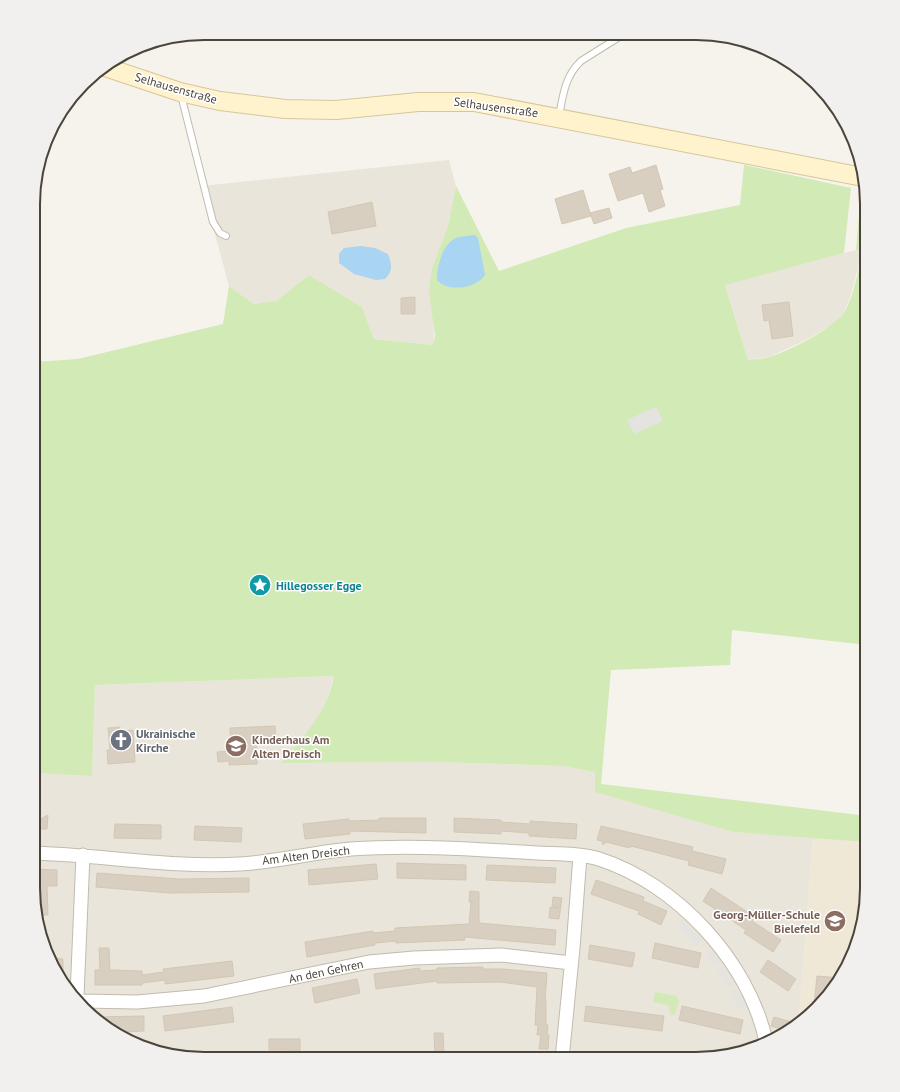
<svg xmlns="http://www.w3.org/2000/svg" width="900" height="1092" viewBox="0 0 900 1092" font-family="'PT Sans',sans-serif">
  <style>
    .residential { fill: #eae5da }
    .education { fill: #efe8d6 }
    .green { fill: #d2eab5 }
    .parking { fill: #e5e3e0 }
    .water { fill: #a9d4f2 }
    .building { fill: #d8cfc1; stroke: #d3c7b4 }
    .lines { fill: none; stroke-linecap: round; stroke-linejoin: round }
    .lane-casing { stroke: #c2bbae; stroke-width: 8 }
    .street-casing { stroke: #c2bbae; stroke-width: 15 }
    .secondary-casing { stroke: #d6c79b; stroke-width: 20 }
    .lane { stroke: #fff; stroke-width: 6 }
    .street { stroke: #fff; stroke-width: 13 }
    .secondary { stroke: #fff3cd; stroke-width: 18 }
    .labels { text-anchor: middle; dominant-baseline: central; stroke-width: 3; stroke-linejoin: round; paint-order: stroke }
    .street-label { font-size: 12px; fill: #4b4439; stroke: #fff }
    .culture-label { font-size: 12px; font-weight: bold; fill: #0d838f; stroke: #fff; text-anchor: start }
    .worship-label { font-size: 12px; font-weight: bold; fill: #5b616d; stroke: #fff; text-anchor: start }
    .education-label { font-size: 12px; font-weight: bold; fill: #785e54; stroke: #fff; text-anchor: start }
    .rim { fill: none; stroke: #4b4439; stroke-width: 2 }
  </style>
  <rect width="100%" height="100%" fill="#f6f3ec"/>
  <!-- residential -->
  <path class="residential" d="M 449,160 L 456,186 L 448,226 L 432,268 L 434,345 L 374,339 L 362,307 L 309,275 L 276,301 L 254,304 L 229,286 L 202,186 Z
    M 864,248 L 850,297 L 844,312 L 835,323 L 806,340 L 769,357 L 748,360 L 725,284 Z
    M 334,676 L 326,703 L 319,718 L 281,763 L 435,762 L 563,766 L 596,772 L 596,792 L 733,832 L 813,837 L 799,1019 L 781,1036 L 707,1059 L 193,1059 L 149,1050 L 109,1030 L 56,973 L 39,932 L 33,888 L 33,773 L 92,776 L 95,685 Z"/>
  <!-- education -->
  <path class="education" d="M 813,837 L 867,842 L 867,899 L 858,943 L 838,983 L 799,1019 Z"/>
  <!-- green -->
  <path class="green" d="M 744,165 L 851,188 L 844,253 L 725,285 L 748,360 C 755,359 763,359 769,357 C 788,352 836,327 845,311 C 855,292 858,269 864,249 L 856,250 L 861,192 L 865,187 L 867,204 L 867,645 L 732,630 L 730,665 L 611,670 L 601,784 L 867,816 L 867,842 L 733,832 L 595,792 L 595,772 L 563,766 L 435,762 L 281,763 C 304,736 327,713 334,676 L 95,685 L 92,776 L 33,773 L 34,362 L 78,359 L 223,324 L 229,286 L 254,304 L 276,301 L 309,275 L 362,307 L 374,339 L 433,345 L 435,336 L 429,290 L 432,268 L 448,226 L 456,186 L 499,271 L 626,228 L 740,205 Z
    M 655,992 L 676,996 L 679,1001 L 675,1014 L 671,1015 L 668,1005 L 653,1002 Z"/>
  <!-- parking -->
  <path class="parking" d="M 656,407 L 663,421 L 634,434 L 627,420 Z
    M 683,920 L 703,940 L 697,946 L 677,926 Z
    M 713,951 L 720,962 L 714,966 L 706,956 Z
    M 724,967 L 735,984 L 728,988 L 717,972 Z
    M 737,989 L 746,1006 L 739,1009 L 730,992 Z"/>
  <!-- water -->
  <path class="water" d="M 475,235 L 478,238 L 485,275 C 477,288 448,293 437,280 C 437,267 442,244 456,238 C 461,236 469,236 475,235 Z
    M 361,246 L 375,248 L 388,254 C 392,264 393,271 385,279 L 376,280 L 354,274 L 339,263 L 339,254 L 344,248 Z"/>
  <!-- building -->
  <path class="building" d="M 656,165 L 663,189 L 660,190 L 665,206 L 649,212 L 643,193 L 618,201 L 609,174 L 630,167 L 632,173 Z
    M 583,190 L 591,216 L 562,224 L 555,199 Z
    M 372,202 L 376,226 L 332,234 L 328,212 Z
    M 609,208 L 612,218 L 594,224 L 590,213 Z
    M 415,297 L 415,314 L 401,314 L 401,298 Z
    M 789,302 L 793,336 L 772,339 L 769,320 L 764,321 L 762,305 Z
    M 275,726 L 276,741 L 256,742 L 257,764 L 229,765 L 229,761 L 218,762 L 217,752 L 231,751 L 230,728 Z
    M 120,727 L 120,731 L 133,730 L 135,762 L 108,764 L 107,750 L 110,750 L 108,728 Z
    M 48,815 L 47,829 L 35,829 L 35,822 Z
    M 379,818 L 426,818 L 426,833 L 350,831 L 350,834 L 305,839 L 303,824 L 349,819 L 349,821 L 379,820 Z
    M 454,818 L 501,820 L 501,822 L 530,824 L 530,821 L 577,824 L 576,839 L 529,836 L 529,833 L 501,831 L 501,834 L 454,832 Z
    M 115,824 L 161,825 L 161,839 L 114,838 Z
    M 195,826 L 242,828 L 241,842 L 194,840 Z
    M 601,826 L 693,847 L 692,851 L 726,859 L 722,874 L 688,865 L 689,861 L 631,846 L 630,848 L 606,842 L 603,845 L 602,841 L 597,840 Z
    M 397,863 L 466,865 L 466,880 L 397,878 Z
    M 376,864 L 378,879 L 309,885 L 308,870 Z
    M 487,865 L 556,868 L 555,883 L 486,880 Z
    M 33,869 L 57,870 L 57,886 L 47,886 L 48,915 L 37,915 L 37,889 L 33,889 Z
    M 97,873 L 179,879 L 249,878 L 249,892 L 170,893 L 96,887 Z
    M 596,880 L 644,897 L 643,901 L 667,911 L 661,925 L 638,914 L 639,911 L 591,894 Z
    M 711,888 L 755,917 L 752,921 L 781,940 L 773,952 L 744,933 L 746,930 L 703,901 Z
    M 470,891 L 479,892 L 479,923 L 556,930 L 555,945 L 464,937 L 465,940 L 396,943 L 396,941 L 375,943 L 375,945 L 307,957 L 305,942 L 373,931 L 373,933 L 395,931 L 395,928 L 469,924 L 471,902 L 474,902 L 469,902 Z
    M 553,897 L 562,898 L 559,919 L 549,918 L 550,907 L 559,908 L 552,906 Z
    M 655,943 L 701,953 L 698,968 L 652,958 Z
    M 590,945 L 635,953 L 632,967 L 588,959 Z
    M 99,948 L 109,948 L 110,970 L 142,971 L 142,975 L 164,972 L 163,969 L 232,961 L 234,976 L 165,984 L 165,980 L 142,983 L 142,985 L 95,985 L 95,970 L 100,970 Z
    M 50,958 L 63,959 L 63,981 L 56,973 Z
    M 768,960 L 796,979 L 788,991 L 760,972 Z
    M 483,967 L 483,969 L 503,969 L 547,973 L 545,1001 L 546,1001 L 546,1025 L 548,1025 L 547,1035 L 549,1035 L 548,1049 L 539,1049 L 541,1035 L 537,1035 L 538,1025 L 535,1025 L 537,987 L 500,982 L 437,983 L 437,981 L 376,989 L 374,974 L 420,968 L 420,971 L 437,970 L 437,968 Z
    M 817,976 L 841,978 L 838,983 L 814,1005 Z
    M 357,979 L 360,993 L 315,1003 L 312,988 Z
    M 586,1006 L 664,1016 L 662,1031 L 584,1021 Z
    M 682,1006 L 743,1020 L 740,1034 L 679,1020 Z
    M 232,1007 L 234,1022 L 165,1031 L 163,1016 Z
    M 144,1016 L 144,1031 L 120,1032 L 109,1030 L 97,1017 Z
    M 774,1017 L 795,1023 L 787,1031 L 771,1026 Z
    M 434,1033 L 443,1033 L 444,1053 L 435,1054 Z
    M 269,1039 L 300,1039 L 300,1054 L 287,1054 L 287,1050 L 269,1050 Z"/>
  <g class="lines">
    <!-- lane casing -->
    <g class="lane-casing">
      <path id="lane" d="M 181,95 L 213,222 L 220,233 L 226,236
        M 559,116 C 563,95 565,76 581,61 L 624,34"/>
    </g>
    <!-- street casing -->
    <g class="street-casing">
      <path id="street" d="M 33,853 C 102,855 171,868 240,864 C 277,862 314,852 351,849 C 413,845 475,849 537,853 C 557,854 580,853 599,859 C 677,884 748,961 766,1041
        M 77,996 L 83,855
        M 82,1001 L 137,1002 L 204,996 L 369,962 L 414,958 L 502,955 L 571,963
        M 562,1059 L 573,948 L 580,856"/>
    </g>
    <!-- secondary casing -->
    <g class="secondary-casing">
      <path id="secondary" d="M 105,67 L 180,92 L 220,101 L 285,109 L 336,110 L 418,102 L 474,102 L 863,177"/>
    </g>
    <!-- lane -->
    <use href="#lane" class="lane"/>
    <!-- street -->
    <use href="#street" class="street"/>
    <!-- secondary -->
    <use href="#secondary" class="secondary"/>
  </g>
  <!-- icons -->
  <defs>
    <g id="sight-disc" transform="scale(1.15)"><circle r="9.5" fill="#0f9aa8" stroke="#fff"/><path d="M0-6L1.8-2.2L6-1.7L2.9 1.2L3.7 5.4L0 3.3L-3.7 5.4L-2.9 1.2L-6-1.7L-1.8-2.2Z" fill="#fff"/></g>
    <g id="church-disc" transform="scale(1.15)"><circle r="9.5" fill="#6b7280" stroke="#fff"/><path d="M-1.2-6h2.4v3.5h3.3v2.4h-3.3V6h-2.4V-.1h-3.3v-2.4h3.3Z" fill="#fff"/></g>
    <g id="school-disc" transform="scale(1.15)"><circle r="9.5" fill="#8d6e63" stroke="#fff"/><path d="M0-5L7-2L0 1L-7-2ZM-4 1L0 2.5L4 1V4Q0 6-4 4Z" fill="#fff"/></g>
  </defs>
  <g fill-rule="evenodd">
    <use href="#sight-disc" x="260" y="585"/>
    <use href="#church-disc" x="121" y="740"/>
    <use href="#school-disc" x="236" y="746"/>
    <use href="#school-disc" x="835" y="921"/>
  </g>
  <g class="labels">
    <!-- street labels -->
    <g class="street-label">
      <text transform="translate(176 88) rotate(16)">Selhausenstraße</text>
      <text transform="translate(496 107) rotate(8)">Selhausenstraße</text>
      <text transform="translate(306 855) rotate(-7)">Am Alten Dreisch</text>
      <text transform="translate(326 971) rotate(-12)">An den Gehren</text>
    </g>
    <!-- culture labels -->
    <g class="culture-label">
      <text x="276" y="585">Hillegosser Egge</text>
    </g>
    <!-- worship labels -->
    <g class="worship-label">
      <text x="136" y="733">Ukrainische<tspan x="136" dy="14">Kirche</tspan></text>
    </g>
    <!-- education labels -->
    <g class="education-label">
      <text x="252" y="739">Kinderhaus Am<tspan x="252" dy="14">Alten Dreisch</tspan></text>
      <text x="820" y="914" text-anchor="end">Georg-Müller-Schule<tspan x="820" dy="14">Bielefeld</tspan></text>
    </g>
  </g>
  <!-- crop -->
  <path d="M0 0H900V1092H0ZM204 40H696A164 164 0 0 1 860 204V888A164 164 0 0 1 696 1052H204A164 164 0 0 1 40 888V204A164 164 0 0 1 204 40Z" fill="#f1f0ef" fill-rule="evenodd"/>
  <path class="rim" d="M204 40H696A164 164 0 0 1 860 204V888A164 164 0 0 1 696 1052H204A164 164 0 0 1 40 888V204A164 164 0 0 1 204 40Z"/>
</svg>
